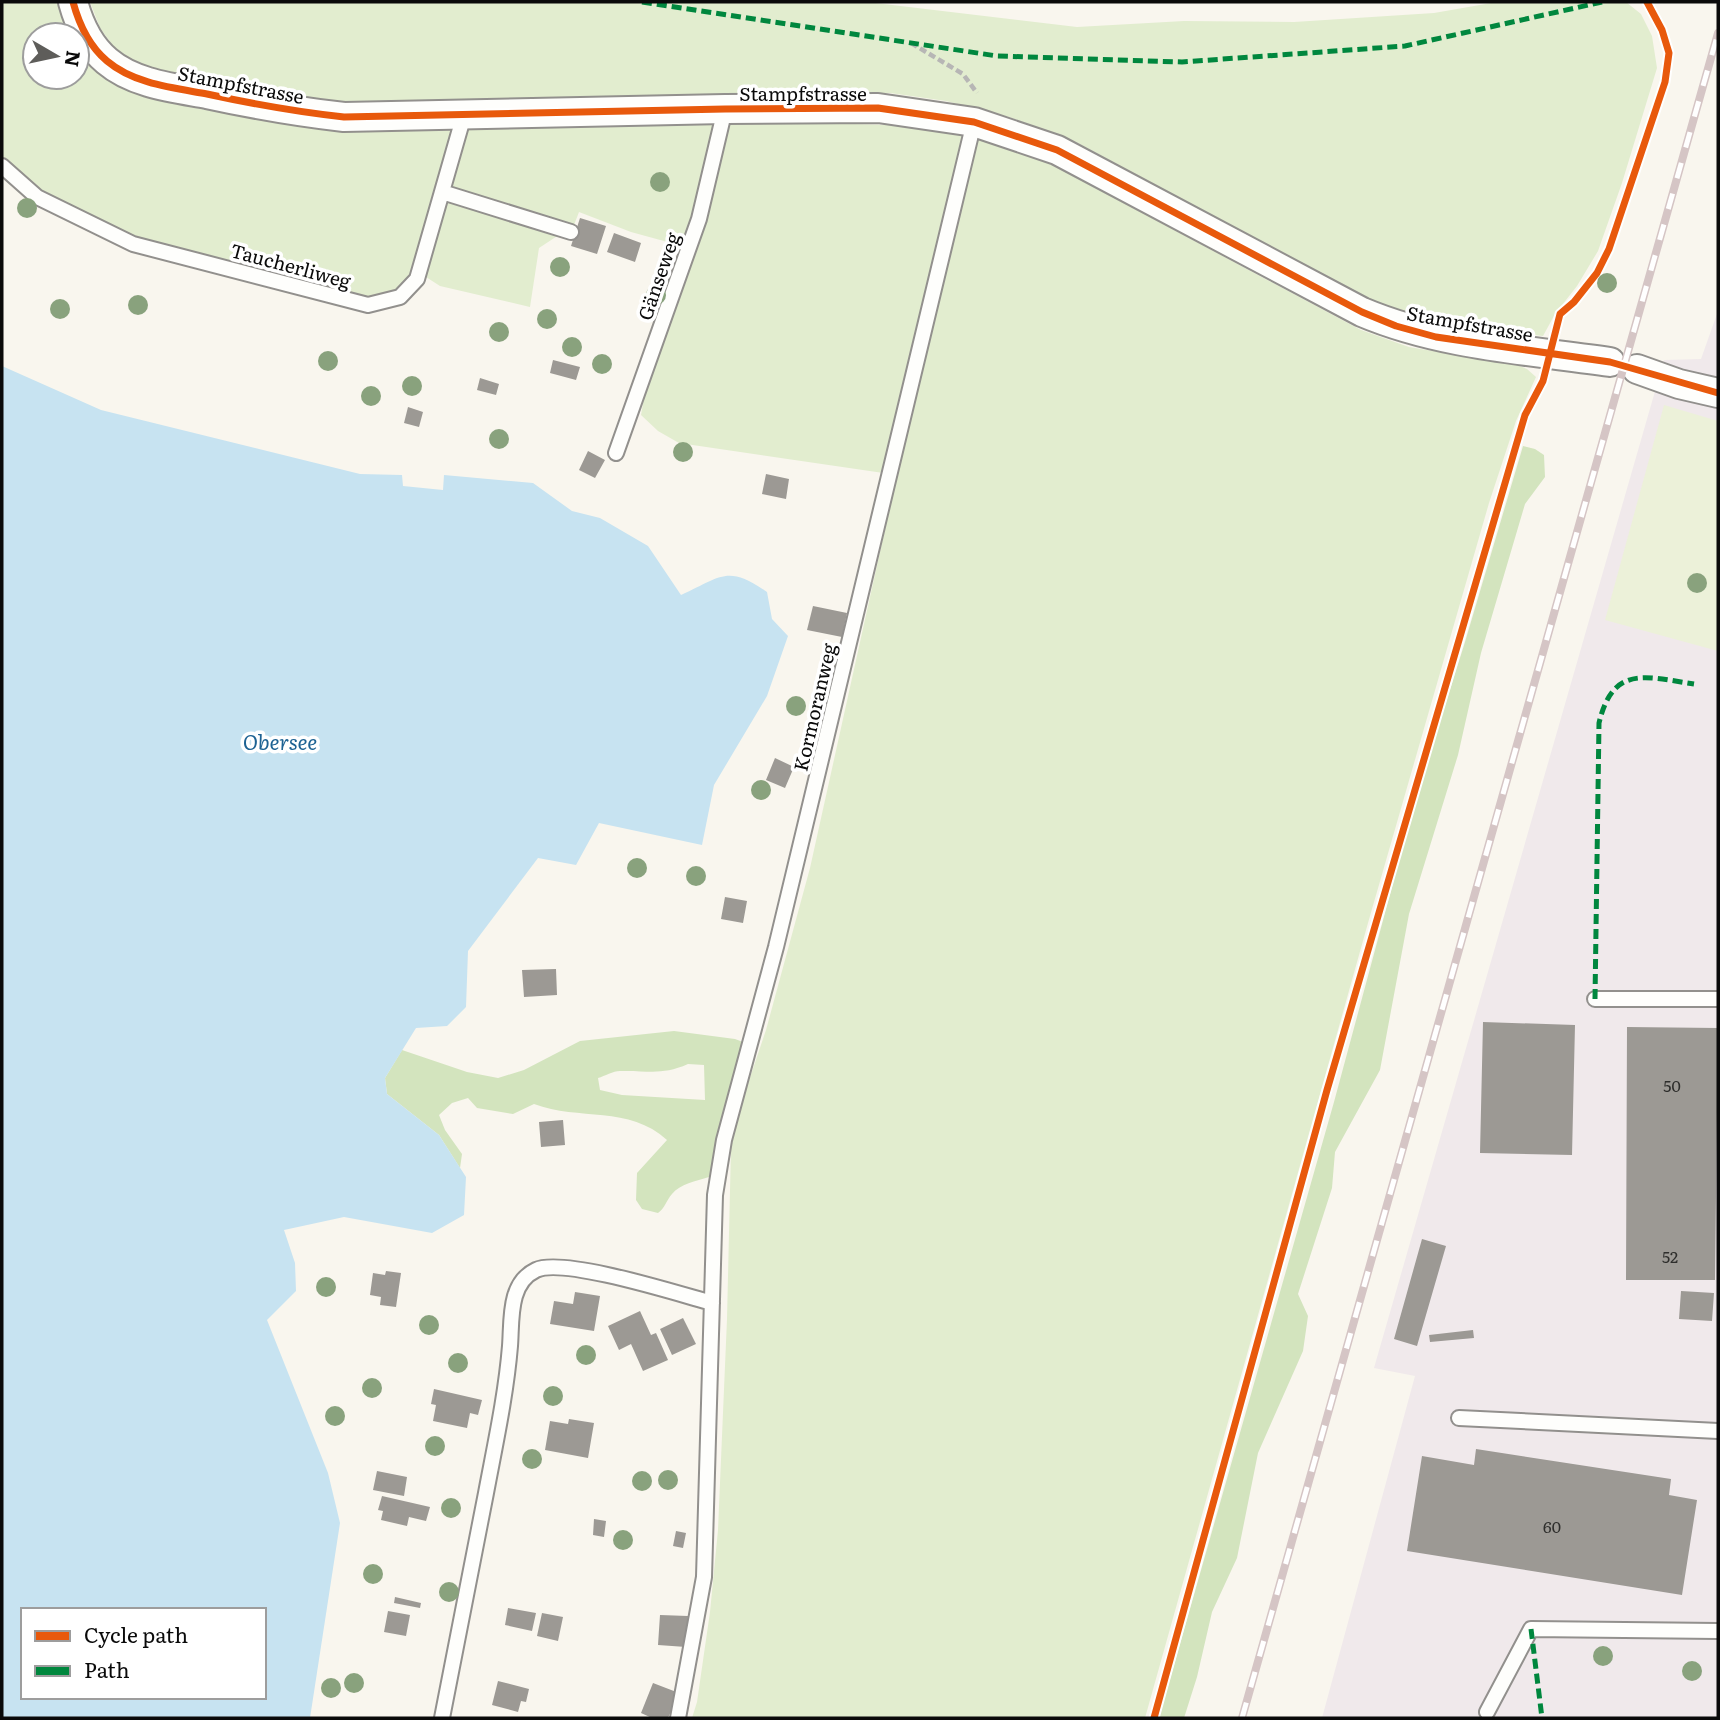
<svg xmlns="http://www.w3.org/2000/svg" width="1720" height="1720" viewBox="0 0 1720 1720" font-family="Literata,serif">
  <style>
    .industrial { fill: #f0e9eb }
    .green { fill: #e2edcf }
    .forest { fill: #d3e4be; fill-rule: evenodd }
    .pitch { fill: #ecf1d9 }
    .water { fill: #c7e3f1; fill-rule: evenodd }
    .building { fill: #9c9994 }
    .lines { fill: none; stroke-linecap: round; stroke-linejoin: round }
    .service-casing { stroke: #92908d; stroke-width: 18 }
    .minor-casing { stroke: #92908d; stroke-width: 32 }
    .path { stroke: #b7b6b5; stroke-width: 4.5; stroke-dasharray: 7 3.5; stroke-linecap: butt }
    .service { stroke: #fefefc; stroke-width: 14 }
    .minor { stroke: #fefefc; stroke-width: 28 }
    .rail-casing { stroke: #d5c5c5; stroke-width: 8 }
    .rail { stroke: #fff; stroke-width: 5; stroke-dasharray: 16; stroke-linecap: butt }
    .quiet { stroke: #00873e; stroke-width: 5; stroke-dasharray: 10 5; stroke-linecap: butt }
    .cycleway-casing { stroke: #fff; stroke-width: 11 }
    .cycleway { stroke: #e8590c; stroke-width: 7 }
    .tree { fill: #89a27d }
    .labels { text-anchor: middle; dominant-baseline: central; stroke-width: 7; stroke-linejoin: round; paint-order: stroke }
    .number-label { font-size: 16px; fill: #2e2e2c }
    .street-label { font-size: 19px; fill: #0a0a0a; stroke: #fff }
    .water-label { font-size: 21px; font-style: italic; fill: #1d6293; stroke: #fff }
  </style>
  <rect width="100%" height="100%" fill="#f9f6ee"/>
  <!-- industrial -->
  <path class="industrial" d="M 1718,311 L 1718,1718 L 1322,1718 L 1415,1376 L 1374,1368 L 1664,360 L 1701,359 Z"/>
  <!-- green -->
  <path class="green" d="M 2,2 L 58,2 L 72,35 L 35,35 L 35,77 L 77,77 L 77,45 C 97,71 111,84 142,96 L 294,126 L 327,130 L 781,122 L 891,125 L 947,131 L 1006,147 L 1047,162 L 1361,330 L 1409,347 L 1517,365 L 1527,369 L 1536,377 L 1516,421 L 1489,503 L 1368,923 L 1145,1718 L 692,1718 L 697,1702 L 710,1612 L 718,1530 L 727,1319 L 731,1148 L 740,1107 L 766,1030 L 810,868 L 897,475 L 679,443 L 658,431 L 641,415 L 644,398 L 693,249 L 631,232 L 579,212 L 574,225 L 539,248 L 530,307 L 440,286 L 426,277 L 400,297 L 368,305 L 133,244 L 37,197 L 2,166 Z
    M 90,2 L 867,2 L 1077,27 L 1184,21 L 1294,22 L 1434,13 L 1497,2 L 1626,2 L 1641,14 L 1652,36 L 1657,68 L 1622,183 L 1598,251 L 1577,286 L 1555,314 L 1543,336 L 1458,327 L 1407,314 L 1351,291 L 1076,142 L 1009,117 L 946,101 L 890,93 L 534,99 L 367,104 L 302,98 L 179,76 L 139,64 L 116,50 L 100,28 Z"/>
  <!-- forest -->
  <path class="forest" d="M 1523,446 L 1535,449 L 1544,455 L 1545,477 L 1525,504 L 1481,653 L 1458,755 L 1409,914 L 1380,1070 L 1335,1152 L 1332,1188 L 1298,1294 L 1308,1316 L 1303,1351 L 1258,1453 L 1237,1558 L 1212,1612 L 1197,1677 L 1184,1718 L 1159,1718 L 1334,1102 L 1416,798 L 1465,642 Z
    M 674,1031 L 735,1039 L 743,1042 L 744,1052 L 709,1177 C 696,1181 680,1184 672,1194 C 666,1201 665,1208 658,1213 L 642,1209 L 636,1200 L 637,1173 L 667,1140 C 629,1105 579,1121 534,1104 L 513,1114 L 477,1108 L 468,1098 L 452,1103 L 439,1115 L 445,1130 L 462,1154 L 460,1168 L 439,1135 L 387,1094 L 385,1078 L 402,1050 L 467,1072 L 498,1078 L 524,1070 L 580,1041 ZM 688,1064 L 704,1065 L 705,1100 L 622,1095 L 600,1090 L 598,1078 C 605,1076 613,1071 620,1071 C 647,1070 661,1076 688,1064 Z"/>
  <!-- pitch -->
  <path class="pitch" d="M 1664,405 L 1718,421 L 1718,651 L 1605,620 Z"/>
  <!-- water -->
  <path class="water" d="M 2,366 L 101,410 L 360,474 L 402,475 L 403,486 L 443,490 L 444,475 L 533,483 L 572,511 L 600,518 L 648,546 L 681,595 C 721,577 727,564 767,592 L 772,619 L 788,636 L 767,696 L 714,785 L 702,845 L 599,823 L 576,865 L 538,858 L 468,951 L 466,1007 L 447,1026 L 416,1028 L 385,1078 L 387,1094 L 439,1135 L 466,1177 L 464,1215 L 432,1233 L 344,1217 L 284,1230 L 295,1263 L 296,1291 L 267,1320 L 328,1473 L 340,1523 L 310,1718 L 2,1718 ZM 23,1610 L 264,1610 L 264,1697 L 23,1697 Z"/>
  <!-- building -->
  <path class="building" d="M 580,218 L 606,226 L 597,254 L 571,246 Z
    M 614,233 L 641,243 L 635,262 L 607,252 Z
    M 553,360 L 580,367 L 576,380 L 550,373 Z
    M 480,378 L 499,384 L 496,395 L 477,390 Z
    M 408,407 L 423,412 L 419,427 L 404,423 Z
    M 588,451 L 605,460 L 595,478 L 579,470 Z
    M 766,474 L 789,479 L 786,499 L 762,494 Z
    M 813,606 L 847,613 L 842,637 L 807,630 Z
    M 775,758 L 794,767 L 785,788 L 766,780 Z
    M 725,897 L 747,901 L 743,923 L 721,919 Z
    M 556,969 L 557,995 L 524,997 L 522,970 Z
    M 1483,1022 L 1575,1025 L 1572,1155 L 1480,1153 Z
    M 1627,1027 L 1718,1028 L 1715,1280 L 1626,1280 Z
    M 563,1120 L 565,1145 L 541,1147 L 539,1122 Z
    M 1422,1239 L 1446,1246 L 1417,1346 L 1394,1339 Z
    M 386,1271 L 401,1273 L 396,1307 L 380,1305 L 381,1297 L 370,1295 L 373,1273 L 385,1275 Z
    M 1681,1291 L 1714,1293 L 1712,1321 L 1679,1319 Z
    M 575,1292 L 600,1296 L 594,1331 L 550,1324 L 554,1301 L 573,1304 Z
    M 640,1311 L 651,1335 L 656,1333 L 668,1360 L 643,1371 L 631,1344 L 619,1350 L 608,1326 Z
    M 683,1318 L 696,1344 L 672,1355 L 660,1329 Z
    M 1473,1330 L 1474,1338 L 1430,1342 L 1429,1335 Z
    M 434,1389 L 482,1400 L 478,1415 L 470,1413 L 467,1428 L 433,1421 L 436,1405 L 431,1404 Z
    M 569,1419 L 594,1423 L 588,1458 L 545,1450 L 550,1421 L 568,1424 Z
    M 1476,1449 L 1671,1479 L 1669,1495 L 1697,1500 L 1682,1595 L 1407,1551 L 1422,1456 L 1474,1465 Z
    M 377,1471 L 407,1477 L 404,1496 L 373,1490 Z
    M 382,1496 L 430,1507 L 426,1521 L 409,1517 L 407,1526 L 381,1520 L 383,1511 L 378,1510 Z
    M 594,1519 L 606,1521 L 604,1537 L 593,1535 Z
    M 676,1531 L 686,1533 L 683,1548 L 673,1546 Z
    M 395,1597 L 421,1603 L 420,1608 L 394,1603 Z
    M 508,1608 L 536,1613 L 532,1631 L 505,1625 Z
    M 388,1611 L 410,1615 L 406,1636 L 384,1632 Z
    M 542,1613 L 563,1617 L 558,1641 L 537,1636 Z
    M 660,1615 L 688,1616 L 686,1647 L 658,1645 Z
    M 498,1681 L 529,1689 L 526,1702 L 521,1701 L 518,1712 L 492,1705 Z
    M 653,1683 L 679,1693 L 668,1718 L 652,1718 L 641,1713 Z"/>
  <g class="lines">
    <!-- service casing -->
    <g class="service-casing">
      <path id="service" d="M 2,166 L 37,197 L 133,244 L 368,305 L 400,297 L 417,279 L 464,115
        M 442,192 L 571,232
        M 616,453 L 699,219 L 725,109
        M 1595,999 L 1718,999
        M 1459,1418 L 1718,1431
        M 1487,1712 L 1531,1629 L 1718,1631
        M 442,1718 C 457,1643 472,1568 486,1493 C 495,1445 506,1395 510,1346 C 512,1320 508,1283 536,1270 C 563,1257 679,1294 712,1303
        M 678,1718 L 704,1577 L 715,1195 L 724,1140 L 776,947 L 974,122"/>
    </g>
    <!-- minor casing -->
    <g class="minor-casing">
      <path id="minor" d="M 73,2 C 79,24 89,46 107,61 C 134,84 174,88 207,94 C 253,104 298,112 344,117 L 725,109 L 878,108 L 974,122 L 1057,150 L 1362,312 C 1440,345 1526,350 1610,362
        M 1637,369 L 1679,384 L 1718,393"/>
    </g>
    <!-- path -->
    <path class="path" d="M 911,43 L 963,74 L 977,93"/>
    <!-- service -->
    <use href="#service" class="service"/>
    <!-- minor -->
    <use href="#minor" class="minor"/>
    <!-- rail casing -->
    <g class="rail-casing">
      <path id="rail" d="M 1242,1718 L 1718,33"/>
    </g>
    <!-- rail -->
    <use href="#rail" class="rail"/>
    <!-- quiet -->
    <path class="quiet" d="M 642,2 L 997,56 L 1182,62 L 1405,46 L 1602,2
      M 1595,999 L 1599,723 C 1613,664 1646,677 1694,684
      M 1531,1629 L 1542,1718"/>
    <!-- cycleway casing -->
    <g class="cycleway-casing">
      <path id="cycleway" d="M 73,2 C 79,24 89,46 107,61 C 134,84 174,88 207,94 C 253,104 298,112 344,117 L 725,109 L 878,108 L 974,122 L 1057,150 L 1362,312 L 1396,326 L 1436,337 L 1610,362 L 1718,393
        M 1154,1718 L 1327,1090 L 1525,415 L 1543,381 L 1560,314 L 1574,302 L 1597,273 L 1609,249 L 1665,82 L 1669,53 L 1662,30 L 1647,2"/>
    </g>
    <!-- cycleway -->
    <use href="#cycleway" class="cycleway"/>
  </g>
  <!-- trees -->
  <g class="tree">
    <circle cx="660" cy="182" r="10"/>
    <circle cx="27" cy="208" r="10"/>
    <circle cx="560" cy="267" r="10"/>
    <circle cx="1607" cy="283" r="10"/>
    <circle cx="656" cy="295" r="10"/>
    <circle cx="138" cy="305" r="10"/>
    <circle cx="60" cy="309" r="10"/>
    <circle cx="547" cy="319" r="10"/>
    <circle cx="499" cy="332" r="10"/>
    <circle cx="572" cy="347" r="10"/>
    <circle cx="328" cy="361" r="10"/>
    <circle cx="602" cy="364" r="10"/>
    <circle cx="412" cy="386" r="10"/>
    <circle cx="371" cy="396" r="10"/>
    <circle cx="499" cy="439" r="10"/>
    <circle cx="683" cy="452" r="10"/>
    <circle cx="1697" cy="583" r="10"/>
    <circle cx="796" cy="706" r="10"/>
    <circle cx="761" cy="790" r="10"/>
    <circle cx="637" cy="868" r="10"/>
    <circle cx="696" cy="876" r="10"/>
    <circle cx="326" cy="1287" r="10"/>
    <circle cx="429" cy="1325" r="10"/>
    <circle cx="586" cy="1355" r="10"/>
    <circle cx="458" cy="1363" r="10"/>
    <circle cx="372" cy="1388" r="10"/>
    <circle cx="553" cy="1396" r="10"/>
    <circle cx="335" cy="1416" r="10"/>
    <circle cx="435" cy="1446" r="10"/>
    <circle cx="532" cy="1459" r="10"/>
    <circle cx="668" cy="1480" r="10"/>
    <circle cx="642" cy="1481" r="10"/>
    <circle cx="451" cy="1508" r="10"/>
    <circle cx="623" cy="1540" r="10"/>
    <circle cx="373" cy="1574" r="10"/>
    <circle cx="449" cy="1592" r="10"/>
    <circle cx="1603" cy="1656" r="10"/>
    <circle cx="1692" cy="1671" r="10"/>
    <circle cx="354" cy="1683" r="10"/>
    <circle cx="331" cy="1688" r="10"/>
  </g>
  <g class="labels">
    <!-- number labels -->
    <g class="number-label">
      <text x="1672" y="1085">50</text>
      <text x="1670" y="1256">52</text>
      <text x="1552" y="1526">60</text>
    </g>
    <!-- street labels -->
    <g class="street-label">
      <text transform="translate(241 84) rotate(11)">Stampfstrasse</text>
      <text x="803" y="93">Stampfstrasse</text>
      <text transform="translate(291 265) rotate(15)">Taucherliweg</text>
      <text transform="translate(658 276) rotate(-71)">Gänseweg</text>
      <text transform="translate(1470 323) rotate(10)">Stampfstrasse</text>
      <text transform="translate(814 707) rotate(-77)">Kormoranweg</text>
    </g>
    <!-- water labels -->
    <g class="water-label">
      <text x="280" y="740">Obersee</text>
    </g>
  </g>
  <!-- border -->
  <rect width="1720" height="1720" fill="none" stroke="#0a0a0a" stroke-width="7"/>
  <!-- legend -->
  <rect x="21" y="1608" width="245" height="91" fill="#ffffff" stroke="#9d9d9d" stroke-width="2"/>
  <rect x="35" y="1631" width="35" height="10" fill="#e8590c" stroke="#9d9d9d" stroke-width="2"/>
  <text x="84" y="1643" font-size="21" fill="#0a0a0a">Cycle path</text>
  <rect x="35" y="1666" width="35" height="10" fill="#00873e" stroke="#9d9d9d" stroke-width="2"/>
  <text x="84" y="1678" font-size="21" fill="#0a0a0a">Path</text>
  <!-- north arrow -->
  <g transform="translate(56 56) rotate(99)"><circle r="33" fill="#ffffff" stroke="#9d9d9d" stroke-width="2"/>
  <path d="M0-5L12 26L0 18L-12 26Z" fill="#5e5d5a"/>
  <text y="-10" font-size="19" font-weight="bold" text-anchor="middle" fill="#0a0a0a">N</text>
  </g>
</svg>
